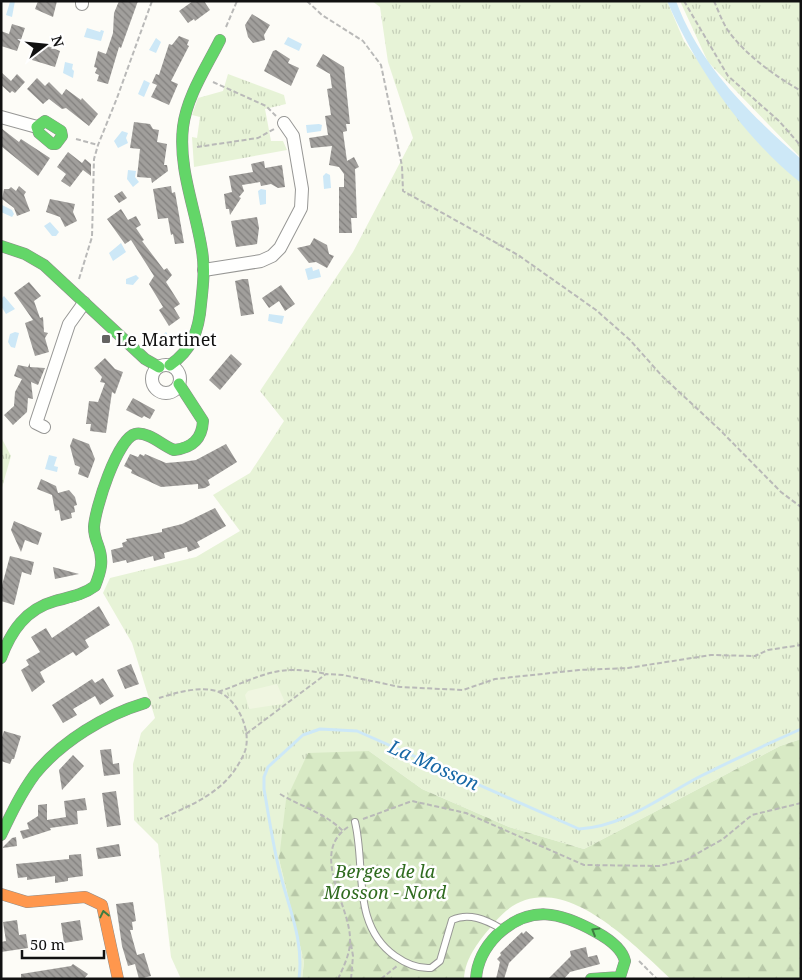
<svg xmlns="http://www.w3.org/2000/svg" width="802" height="980" viewBox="0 0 802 980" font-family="'Noto Serif',serif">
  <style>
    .grass { fill: url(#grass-tufts) }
    .forest { fill: url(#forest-firs) }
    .pitch { fill: #f0f6e1 }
    .water { fill: #cde8f7 }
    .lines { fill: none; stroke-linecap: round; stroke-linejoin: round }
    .stream { stroke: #cde8f7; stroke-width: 3 }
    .building { fill: url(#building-back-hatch) }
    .lane-casing { stroke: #979795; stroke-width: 8 }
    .street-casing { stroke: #979795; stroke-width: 14 }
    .fast-casing { stroke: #8e8d8b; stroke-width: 12 }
    .slow-casing { stroke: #8e8d8b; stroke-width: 12 }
    .path { stroke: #b9b9b8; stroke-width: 2; stroke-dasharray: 5 2.5; stroke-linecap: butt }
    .lane { stroke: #fffffe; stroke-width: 6 }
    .street { stroke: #fffffe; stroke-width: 12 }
    .fast { stroke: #63d668; stroke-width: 11 }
    .slow { stroke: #ff974d; stroke-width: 11 }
    .oneway { stroke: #3e7d41 }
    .poi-dot { fill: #646362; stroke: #fff; stroke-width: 2 }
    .labels { text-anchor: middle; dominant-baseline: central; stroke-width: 5; stroke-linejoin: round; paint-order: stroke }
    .poi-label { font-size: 18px; fill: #111; stroke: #fff; text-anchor: start }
    .park-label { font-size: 18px; font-style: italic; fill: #2f6b1f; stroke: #fff }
    .water-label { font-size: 19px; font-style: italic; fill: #1768a6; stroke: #fff }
  </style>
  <defs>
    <pattern id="grass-tufts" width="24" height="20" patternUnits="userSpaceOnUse" patternTransform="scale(1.25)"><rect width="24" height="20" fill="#e7f3d7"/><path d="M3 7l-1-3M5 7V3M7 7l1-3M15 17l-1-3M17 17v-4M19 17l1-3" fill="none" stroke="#c5cfb8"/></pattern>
    <pattern id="forest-firs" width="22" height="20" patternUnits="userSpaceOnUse" patternTransform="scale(1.25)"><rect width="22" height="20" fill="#d8eac5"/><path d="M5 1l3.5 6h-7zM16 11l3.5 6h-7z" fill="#b8c8a8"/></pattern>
    <pattern id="building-back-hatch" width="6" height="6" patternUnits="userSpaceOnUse" patternTransform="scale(1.25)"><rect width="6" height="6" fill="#a19f9c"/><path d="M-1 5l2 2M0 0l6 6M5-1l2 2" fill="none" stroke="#82807e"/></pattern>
  </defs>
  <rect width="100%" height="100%" fill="#fdfcf7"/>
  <!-- grass -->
  <path class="grass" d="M 372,1 L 667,1 L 684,41 L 745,126 L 801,183 L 801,739 L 780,746 L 584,849 L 509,827 L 422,789 L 369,751 L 279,859 L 304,962 L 302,979 L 181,979 L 171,957 L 158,844 L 134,820 L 133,764 L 141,733 L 155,718 L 132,643 L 103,593 L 110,578 L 196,557 L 240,531 L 213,495 L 250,473 L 284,421 L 260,391 L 353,252 L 413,138 L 388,62 L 380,7 Z
    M 680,1 L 801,1 L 801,158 L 708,62 Z
    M 228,74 L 284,95 L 286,104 L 265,109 L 271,141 L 283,141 L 287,150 L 194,167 L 192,137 L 197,138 L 200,117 L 192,115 L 198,98 L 223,91 Z
    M 1,437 L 11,456 L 1,491 Z"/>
  <!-- forest -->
  <path class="forest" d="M 801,739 L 801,979 L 671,979 C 627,939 550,855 494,923 C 480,940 465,957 464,979 L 302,979 L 304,962 L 279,859 L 286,800 L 308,753 L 369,751 L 422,789 L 509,827 L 584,849 L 780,746 Z"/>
  <!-- pitch -->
  <path class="pitch" d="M 277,684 L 284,700 L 282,704 L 249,709 L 245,695 L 248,691 Z"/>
  <!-- water -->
  <path class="water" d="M 15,1 L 12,17 L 6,15 L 10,2 Z
    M 667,1 L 676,1 C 700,66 750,114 801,159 L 801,183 C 744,138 696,68 667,1 Z
    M 87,28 L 100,32 L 101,30 L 104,31 L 101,41 L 84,37 Z
    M 288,37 L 302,44 L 299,51 L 284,44 Z
    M 156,38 L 161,42 L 156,53 L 149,50 Z
    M 65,62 L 73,64 L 72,69 L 74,71 L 73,78 L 63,73 Z
    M 144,80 L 150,83 L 144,97 L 138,94 Z
    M 319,124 L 322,125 L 321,131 L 307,133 L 306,125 Z
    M 122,131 L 128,133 L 126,138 L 128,143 L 118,148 L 114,141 Z
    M 128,170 L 136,171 L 135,177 L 139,182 L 133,187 L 127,179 Z
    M 326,173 L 330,175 L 331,188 L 324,189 L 323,176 Z
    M 261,189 L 266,190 L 266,204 L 260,205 L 258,191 Z
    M 2,205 L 12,210 L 14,214 L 12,217 L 1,212 Z
    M 50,222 L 59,232 L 56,236 L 52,236 L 44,226 Z
    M 121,243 L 126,252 L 113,261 L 109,253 Z
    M 312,267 L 313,271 L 319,269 L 321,277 L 308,280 L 305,269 Z
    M 136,275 L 139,278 L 133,285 L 126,284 L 126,279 Z
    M 4,296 L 15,309 L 6,314 L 1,306 L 1,299 Z
    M 269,314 L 284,316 L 282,324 L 268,321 Z
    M 15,332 L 19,333 L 15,348 L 11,347 L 8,342 L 10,334 Z
    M 166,332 L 173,343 L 169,347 L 166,346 L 160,337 Z
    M 49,455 L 57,457 L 54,466 L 58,467 L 57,472 L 45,469 Z"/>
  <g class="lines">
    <!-- stream -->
    <path class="stream" d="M 299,979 C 304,940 289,909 280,873 C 273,846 269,817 264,789 L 264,777 L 268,767 L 303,735 L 320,729 L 357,731 L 579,829 C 622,827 660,798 697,778 C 731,761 765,745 801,729"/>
  </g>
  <!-- building -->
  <path class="building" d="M 38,1 L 57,1 L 53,17 L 35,9 Z
    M 119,1 L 138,1 L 121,48 L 119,47 L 108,84 L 97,81 L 99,75 L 95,73 L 97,68 L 94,67 L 98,51 L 106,54 L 113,33 L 114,13 Z
    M 193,1 L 204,1 L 210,10 L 195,21 L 194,19 L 188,23 L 179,11 Z
    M 252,14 L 270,25 L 264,35 L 265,40 L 253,43 L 248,37 L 245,25 Z
    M 12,24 L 25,28 L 17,51 L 1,46 L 1,31 L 9,34 Z
    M 179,36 L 189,40 L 187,45 L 189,46 L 171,81 L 178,84 L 169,105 L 151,97 L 157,85 L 152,83 L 156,74 L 159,75 L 169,44 L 172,45 Z
    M 38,42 L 60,51 L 55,67 L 32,60 Z
    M 276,50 L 290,59 L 288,63 L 299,68 L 291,86 L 264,71 L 273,51 Z
    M 323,54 L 344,67 L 350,124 L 346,124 L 347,131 L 343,132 L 347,161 L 354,157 L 359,167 L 355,169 L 357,218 L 351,218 L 352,233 L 339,233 L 339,187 L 344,187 L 344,174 L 339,167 L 329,165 L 332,146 L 311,148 L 309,138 L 328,135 L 325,116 L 331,115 L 327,89 L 332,88 L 330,74 L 316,66 Z
    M 1,72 L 11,81 L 17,74 L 25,82 L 15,93 L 12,91 L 10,93 L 1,85 Z
    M 37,78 L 45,86 L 49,82 L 62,95 L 66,89 L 81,100 L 82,98 L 98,114 L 89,126 L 66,108 L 62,109 L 49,99 L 43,104 L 27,89 Z
    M 134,122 L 150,124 L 153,129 L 159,130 L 157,142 L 167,144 L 164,165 L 167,165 L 168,171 L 152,183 L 151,178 L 137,177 L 140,149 L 130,148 Z
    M 1,128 L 19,142 L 21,139 L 50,158 L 38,176 L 1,146 Z
    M 68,152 L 82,163 L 85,159 L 91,164 L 91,176 L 83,170 L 70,187 L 61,181 L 66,174 L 57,167 Z
    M 264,161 L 265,168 L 282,165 L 285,187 L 278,188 L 271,184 L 261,186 L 260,182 L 242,185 L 244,191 L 239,197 L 241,198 L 230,215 L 229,209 L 226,209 L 224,194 L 232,192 L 229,176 L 253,172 L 251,164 Z
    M 19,186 L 26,192 L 24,195 L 30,211 L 17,216 L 14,208 L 2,199 L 4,189 L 9,189 L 11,187 L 16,191 Z
    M 171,186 L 172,193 L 175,192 L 184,243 L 175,244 L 173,234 L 171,235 L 168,218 L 158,219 L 153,189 Z
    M 122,191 L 127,198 L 119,203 L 114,196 Z
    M 50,199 L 75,204 L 73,212 L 77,221 L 65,227 L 60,217 L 46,212 Z
    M 121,209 L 128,220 L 136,216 L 141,225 L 136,228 L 144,240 L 142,241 L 164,270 L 167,268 L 172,275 L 166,282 L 180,304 L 174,308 L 180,318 L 169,326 L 159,310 L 163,307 L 149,284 L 154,276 L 131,240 L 125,244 L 107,219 Z
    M 257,217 L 259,228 L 257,244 L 236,247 L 231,221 Z
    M 314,238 L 327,245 L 329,254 L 334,256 L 327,268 L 316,262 L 309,263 L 297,248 L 310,245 Z
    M 243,279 L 248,279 L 254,314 L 241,316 L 235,281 Z
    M 29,282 L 41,296 L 34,301 L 40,318 L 43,317 L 44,332 L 48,333 L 45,338 L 49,352 L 35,356 L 25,323 L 33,320 L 14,293 Z
    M 281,285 L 295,304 L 285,311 L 279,301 L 269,308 L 262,298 Z
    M 231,354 L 242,364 L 220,390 L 209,380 Z
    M 105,358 L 115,369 L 123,372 L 115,394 L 112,392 L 106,433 L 90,431 L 91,424 L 86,424 L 89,401 L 98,402 L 105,383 L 100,382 L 102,377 L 94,368 Z
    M 30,363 L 30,367 L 45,368 L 38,385 L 31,382 L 33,399 L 28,398 L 27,412 L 13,425 L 4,415 L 14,406 L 15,392 L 22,379 L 14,376 L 18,365 L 28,367 Z
    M 133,398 L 155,410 L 150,419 L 144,416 L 142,418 L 126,410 Z
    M 73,438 L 89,444 L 95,459 L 88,478 L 78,474 L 80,467 L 75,465 L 70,446 Z
    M 226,444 L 237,462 L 208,480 L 210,485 L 205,488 L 198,489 L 198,484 L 161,487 L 131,473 L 132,470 L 124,466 L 130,454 L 138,457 L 140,454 L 144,456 L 145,454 L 166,463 L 189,461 L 196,460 Z
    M 41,479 L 56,486 L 58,493 L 69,490 L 75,497 L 77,505 L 74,506 L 75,512 L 71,513 L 72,518 L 61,521 L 59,510 L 55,511 L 52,495 L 37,489 Z
    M 215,508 L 226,526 L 197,542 L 200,547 L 193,550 L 188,552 L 187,547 L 164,553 L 165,558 L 154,561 L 153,556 L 127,563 L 126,560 L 113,563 L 111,550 L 123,547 L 122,543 L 127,541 L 126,539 L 162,532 L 162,529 L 182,524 Z
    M 14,521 L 42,533 L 38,545 L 25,540 L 21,552 L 11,530 Z
    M 10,556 L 34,562 L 31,575 L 22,572 L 14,605 L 1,601 L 1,589 Z
    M 53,567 L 79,574 L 55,579 Z
    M 99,606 L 110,625 L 85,640 L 89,647 L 76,656 L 73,652 L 40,672 L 45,682 L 32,692 L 21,670 L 29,665 L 26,660 L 40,652 L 31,637 L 46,628 L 52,638 Z
    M 131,664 L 139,684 L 125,689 L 117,670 Z
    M 103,678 L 114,696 L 100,705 L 95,696 L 73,709 L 77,715 L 63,723 L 52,705 L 92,679 L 95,683 Z
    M 4,731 L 21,736 L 14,759 L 12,759 L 10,764 L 1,761 L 1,740 Z
    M 111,749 L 113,764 L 119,763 L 120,774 L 104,776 L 100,750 Z
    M 73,755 L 84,766 L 62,790 L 59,770 Z
    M 116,791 L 121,825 L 107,827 L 102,793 Z
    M 85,798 L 87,810 L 77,811 L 78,824 L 50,828 L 51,830 L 23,839 L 20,831 L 29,829 L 27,823 L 38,816 L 38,805 L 47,804 L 47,820 L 66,817 L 64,801 Z
    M 16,837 L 17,846 L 2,848 L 12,838 Z
    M 119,844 L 121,856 L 98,859 L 96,848 Z
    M 81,854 L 83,876 L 68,878 L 68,881 L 55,883 L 55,876 L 27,880 L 27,877 L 18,878 L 16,864 L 69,859 L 69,855 Z
    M 133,902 L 136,921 L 132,922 L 133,930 L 130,930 L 137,955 L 144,953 L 151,976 L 139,979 L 135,964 L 128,966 L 122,946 L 116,904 Z
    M 17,920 L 19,935 L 26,934 L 28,948 L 1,952 L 1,942 L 6,941 L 3,922 Z
    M 80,920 L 83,940 L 64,943 L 61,923 Z
    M 526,931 L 534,938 L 509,963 L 504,979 L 496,979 L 500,962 L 497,959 L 501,955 L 500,953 L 522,932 L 523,934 Z
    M 586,947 L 588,957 L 597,955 L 600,964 L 570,972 L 564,979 L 548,979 L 571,956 L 570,951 Z
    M 73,964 L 88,974 L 84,979 L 21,979 L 21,974 L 71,966 Z"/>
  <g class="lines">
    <!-- lane casing -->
    <g class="lane-casing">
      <path id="lane" d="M 355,822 C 366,867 351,925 395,956 C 405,963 418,969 431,968 L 440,961 L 452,920 C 469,912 486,920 500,928"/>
    </g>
    <!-- street casing -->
    <g class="street-casing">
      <path id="street" d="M 82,4 L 82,1
        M 1,117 L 37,127
        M 204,270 L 261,261 L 272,256 L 280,248 L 301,208 L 302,189 L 293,136 L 284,123
        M152 379a14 14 0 1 1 28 0a14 14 0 1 1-28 0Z
        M 44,427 L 36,423 L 69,324 L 84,303"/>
    </g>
    <!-- fast casing -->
    <g class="fast-casing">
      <path id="fast" d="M 45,121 L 61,131 L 62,136 L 56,144 L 52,144 L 39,133 L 37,127 Z
        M 1,246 L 25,254 L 44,265 L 145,359 L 159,367
        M 170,365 C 192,350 199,330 201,304 C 203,286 205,269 202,251 C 196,210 178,169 183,127 C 187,96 206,68 220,40
        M 1,658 C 11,631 26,609 55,601 C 70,597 83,595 95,586 C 101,571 104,561 98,545 C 96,540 94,533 94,527 C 95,509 117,439 135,434 C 148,431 163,446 174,450 C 192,448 202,439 203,421 L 179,384
        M 1,835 C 11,814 21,793 35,774 C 62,741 105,715 145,703
        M 476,979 C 477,962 485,947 497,935 C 530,904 560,912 596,932 C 607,938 622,948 625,961 L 620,977 L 591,979"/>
    </g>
    <!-- slow casing -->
    <g class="slow-casing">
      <path id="slow" d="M 1,894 L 27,902 L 85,897 L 102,905 L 118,979"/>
    </g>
    <!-- path -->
    <path class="path" d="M 307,1 L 322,15 L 363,41 L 381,65 L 402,166 L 403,191 L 518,255 L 596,310 L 630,340 L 662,376 L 719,429 L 781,492 L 801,507
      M 684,1 L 728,76 L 779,121 L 801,146
      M 714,1 C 718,10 722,21 727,29 C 744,54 775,76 801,91
      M 226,27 L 237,1
      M 213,82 L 266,106 L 276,116
      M 76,139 L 98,145
      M 197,147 L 258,138 L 274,129
      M 79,279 L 92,237 L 94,159 L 98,145 L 117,98 L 152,1
      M 218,692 C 263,676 277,663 326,674
      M 159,698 C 175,693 199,686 216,691 C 237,697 252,731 245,751 C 242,759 236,769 231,775 C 213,797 185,808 160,819
      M 246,734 L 326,674 L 343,675 L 400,687 L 463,690 L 495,679 L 579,670 L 628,668 L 711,655 L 755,656 L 768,650 L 801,645
      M 280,794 C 302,807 325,813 343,831
      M 363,819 L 412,801 L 466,813 L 584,865 L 659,866 L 686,860 L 723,839 L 752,815 L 801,803
      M 639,961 L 657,979
      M 338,979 C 343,968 350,954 350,942 C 352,907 308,854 348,827
      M 351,979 L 353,956 L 351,944
      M 381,979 L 397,966"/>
    <!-- lane -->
    <use href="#lane" class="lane"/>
    <!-- street -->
    <use href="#street" class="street"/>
    <!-- fast -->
    <use href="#fast" class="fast"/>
    <!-- slow -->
    <use href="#slow" class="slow"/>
  </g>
  <!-- one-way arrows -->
  <defs><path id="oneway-chevron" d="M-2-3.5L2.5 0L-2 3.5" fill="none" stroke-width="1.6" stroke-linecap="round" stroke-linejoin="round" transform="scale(1.25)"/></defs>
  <g class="oneway">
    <use href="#oneway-chevron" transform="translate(104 914) rotate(-102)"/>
    <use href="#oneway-chevron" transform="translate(595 931) rotate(-149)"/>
  </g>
  <!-- markers -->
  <rect class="poi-dot" x="101" y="334" width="10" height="10" rx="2.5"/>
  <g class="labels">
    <!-- poi labels -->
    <g class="poi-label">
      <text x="116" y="339">Le Martinet</text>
    </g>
    <!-- park labels -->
    <g class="park-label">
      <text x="385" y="871">Berges de la<tspan x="385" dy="21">Mosson - Nord</tspan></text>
    </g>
    <!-- water labels -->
    <g class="water-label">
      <text transform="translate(434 765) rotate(24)">La Mosson</text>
    </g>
  </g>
  <!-- border -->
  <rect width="802" height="980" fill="none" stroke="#111111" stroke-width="5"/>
  <!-- north arrow -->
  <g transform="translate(45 45) rotate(74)" stroke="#ffffff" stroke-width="4" paint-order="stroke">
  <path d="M0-4L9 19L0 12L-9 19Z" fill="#111111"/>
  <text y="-8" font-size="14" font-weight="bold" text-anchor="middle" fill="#111111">N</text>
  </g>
  <!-- scale -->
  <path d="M22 950v8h82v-8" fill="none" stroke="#111111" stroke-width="2.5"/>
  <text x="30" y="950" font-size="15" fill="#111111" stroke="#ffffff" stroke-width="4" paint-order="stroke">50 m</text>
</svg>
